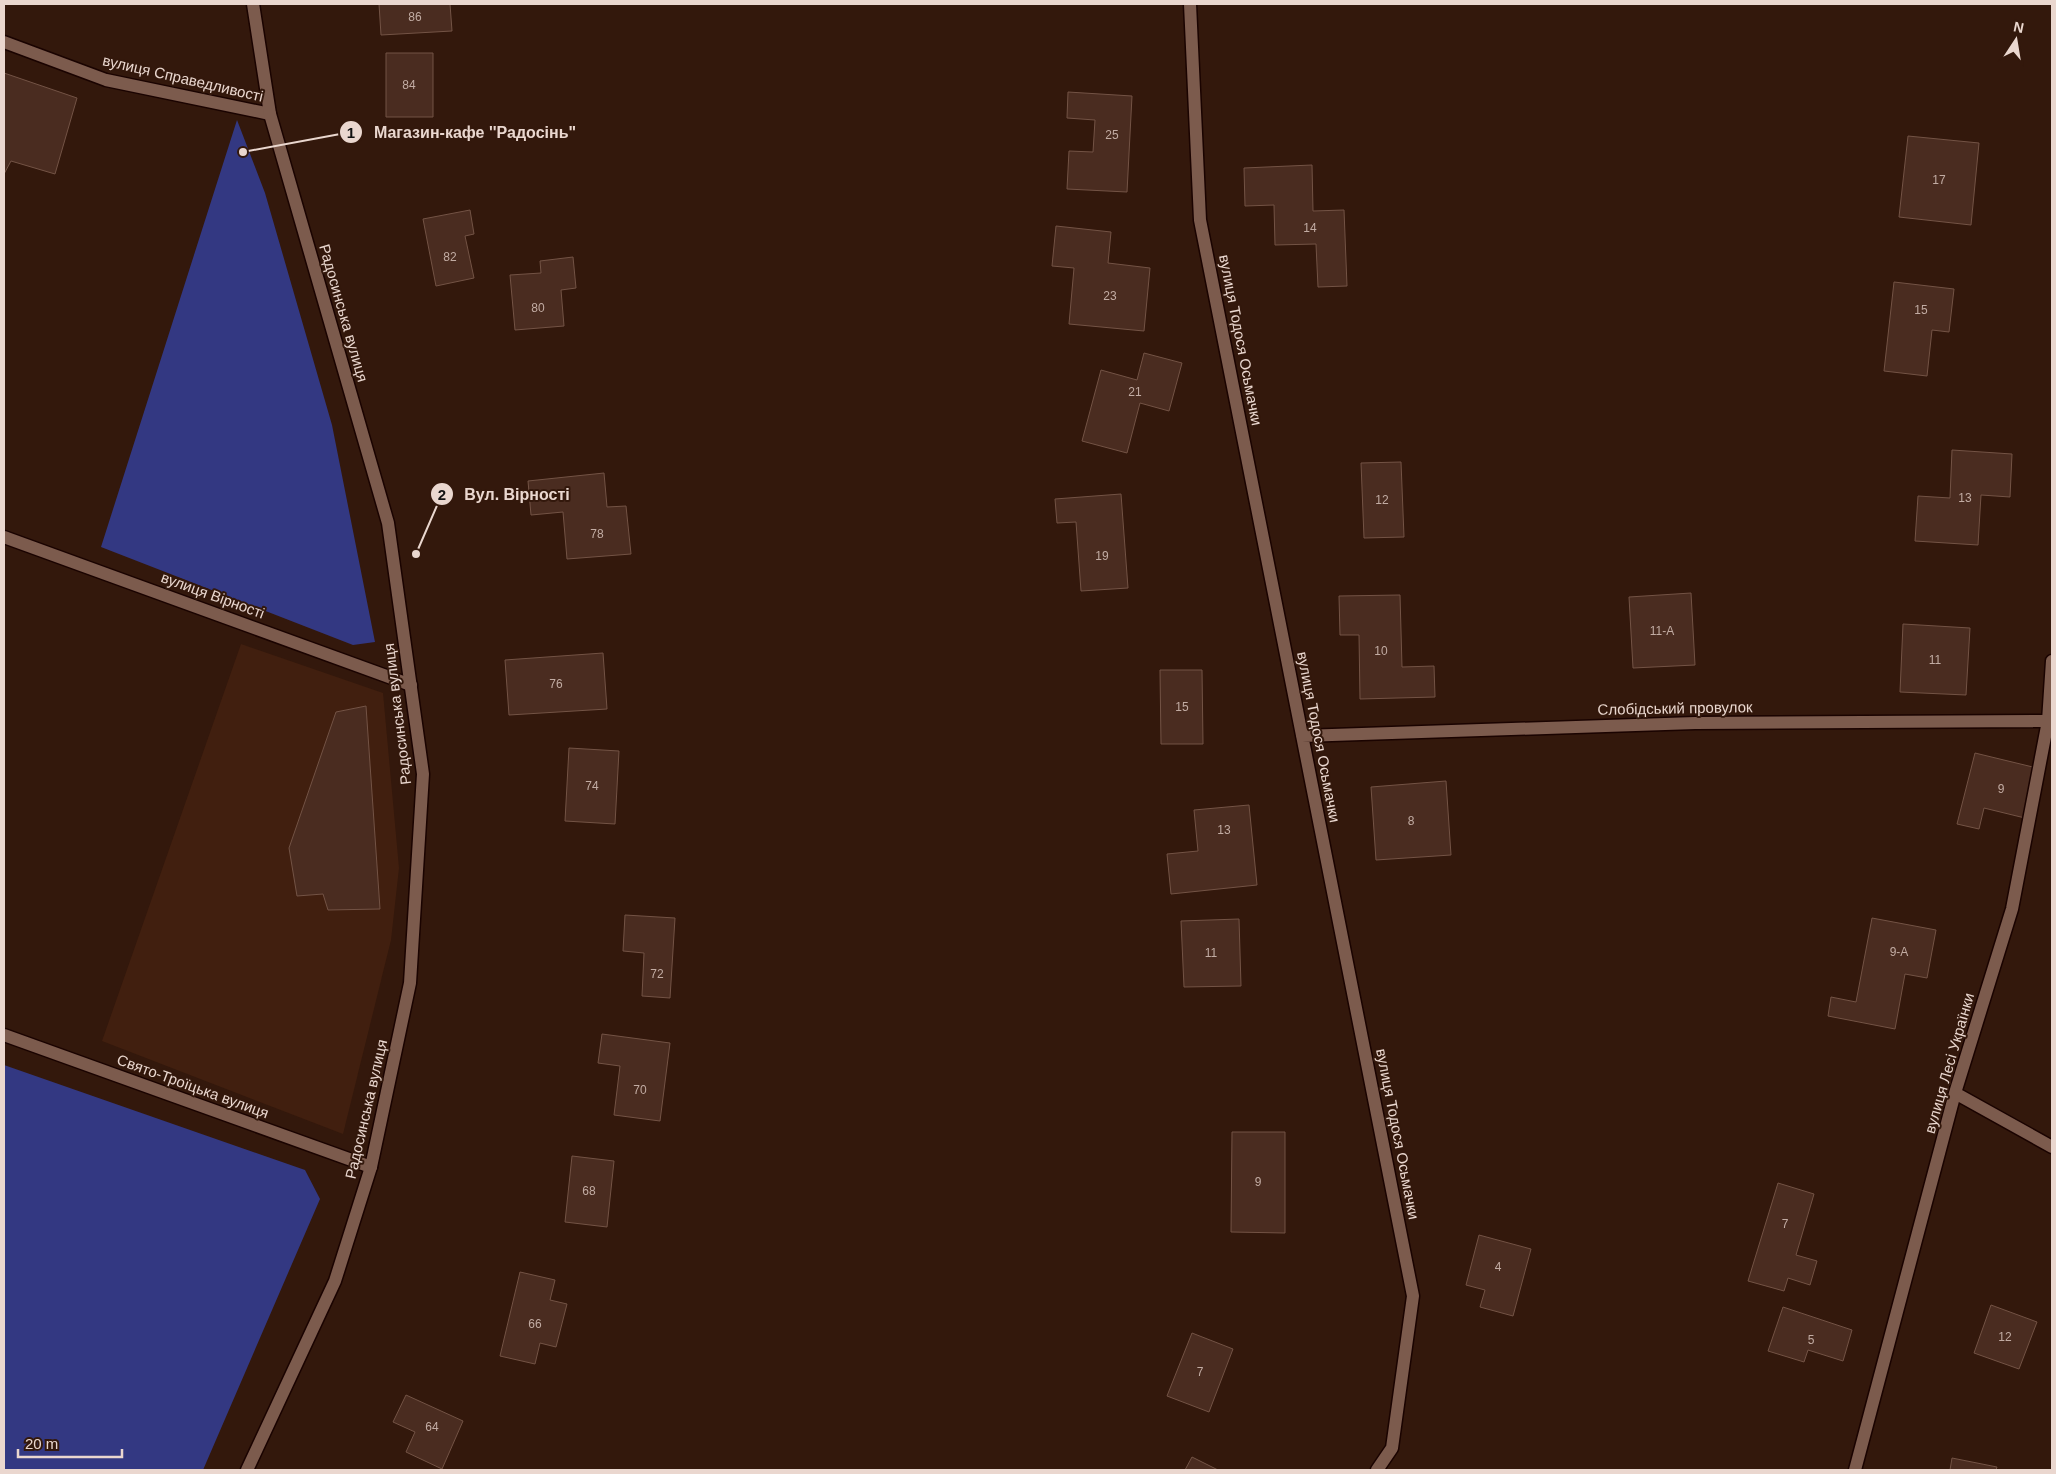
<svg xmlns="http://www.w3.org/2000/svg" width="2056" height="1474" viewBox="0 0 2056 1474" font-family="Arial,sans-serif">
  <style>
    .built { fill: #411f0f }
    .green { fill: #333882 }
    .building { fill: #4a2c20; stroke: #735345 }
    .lines { fill: none; stroke-linecap: round; stroke-linejoin: round }
    .minor-casing { stroke: #1a0300; stroke-width: 15 }
    .tertiary-casing { stroke: #1a0300; stroke-width: 15 }
    .minor { stroke: #7c5b4d; stroke-width: 12 }
    .tertiary { stroke: #7c5b4d; stroke-width: 12 }
    .labels { text-anchor: middle; dominant-baseline: central; stroke-width: 4; stroke-linejoin: round; paint-order: stroke }
    .number-label { font-size: 12px; fill: #c2aca3 }
    .street-label { font-size: 15px; fill: #ead7cf; stroke: #33180c }
    .leader { fill: none; stroke: #ead7cf; stroke-width: 2 }
    .callout-dot { fill: #ead7cf; stroke: #33180c; stroke-width: 2 }
    .mark-label { font-size: 15px; text-anchor: middle; font-weight: bold; fill: #111 }
    .callout-label { font-size: 16px; text-anchor: middle; font-weight: bold; fill: #ead7cf; stroke: #33180c; stroke-width: 4; stroke-linejoin: round; paint-order: stroke }
  </style>
  <rect width="100%" height="100%" fill="#33180c"/>
  <!-- built -->
  <path class="built" d="M 241,644 L 383,693 L 399,868 L 391,940 L 343,1134 L 102,1041 Z"/>
  <!-- green -->
  <path class="green" d="M 237,120 L 265,193 L 332,425 L 375,642 L 353,645 L 101,547 Z
    M 4,1065 L 305,1170 L 320,1199 L 203,1470 L 4,1470 Z"/>
  <!-- building -->
  <path class="building" d="M 379,4 L 450,4 L 452,31 L 381,35 Z
    M 386,53 L 433,53 L 433,117 L 386,117 Z
    M 4,73 L 77,98 L 55,174 L 11,161 L 4,174 Z
    M 1068,92 L 1132,96 L 1127,192 L 1067,189 L 1069,151 L 1093,152 L 1095,120 L 1067,118 Z
    M 1908,136 L 1979,143 L 1971,225 L 1899,217 Z
    M 1312,165 L 1313,211 L 1344,210 L 1347,286 L 1318,287 L 1316,244 L 1275,245 L 1274,205 L 1245,206 L 1244,168 Z
    M 470,210 L 474,234 L 465,236 L 474,278 L 436,286 L 423,219 Z
    M 1056,226 L 1111,232 L 1108,263 L 1150,268 L 1144,331 L 1069,324 L 1074,268 L 1052,266 Z
    M 573,257 L 576,288 L 561,290 L 564,326 L 515,330 L 510,275 L 541,273 L 540,261 Z
    M 1894,282 L 1954,289 L 1949,332 L 1932,330 L 1927,376 L 1884,371 Z
    M 1144,353 L 1182,363 L 1169,411 L 1140,403 L 1127,453 L 1082,441 L 1101,370 L 1137,380 Z
    M 1952,450 L 2012,454 L 2010,497 L 1981,495 L 1978,545 L 1915,541 L 1918,496 L 1950,498 Z
    M 1401,462 L 1404,537 L 1364,538 L 1361,463 Z
    M 604,473 L 607,507 L 626,506 L 631,554 L 567,559 L 563,512 L 531,515 L 528,481 Z
    M 1121,494 L 1128,588 L 1081,591 L 1076,522 L 1057,523 L 1055,499 Z
    M 1691,593 L 1695,665 L 1633,668 L 1629,597 Z
    M 1400,595 L 1402,667 L 1434,666 L 1435,697 L 1360,699 L 1359,635 L 1340,635 L 1339,596 Z
    M 1903,624 L 1970,628 L 1966,695 L 1900,692 Z
    M 603,653 L 607,709 L 509,715 L 505,660 Z
    M 1160,670 L 1202,670 L 1203,744 L 1161,744 Z
    M 366,706 L 380,909 L 328,910 L 323,894 L 297,896 L 289,848 L 336,712 Z
    M 569,748 L 619,751 L 615,824 L 565,821 Z
    M 1975,753 L 2041,769 L 2029,819 L 1984,808 L 1979,829 L 1957,824 Z
    M 1446,781 L 1451,855 L 1376,860 L 1371,787 Z
    M 1249,805 L 1257,885 L 1171,894 L 1167,854 L 1198,851 L 1194,810 Z
    M 625,915 L 675,918 L 670,998 L 642,996 L 644,953 L 623,951 Z
    M 1872,918 L 1936,930 L 1927,978 L 1905,974 L 1895,1029 L 1828,1016 L 1831,997 L 1856,1002 Z
    M 1239,919 L 1241,986 L 1184,987 L 1181,921 Z
    M 602,1034 L 670,1043 L 660,1121 L 614,1115 L 620,1066 L 598,1063 Z
    M 1232,1132 L 1285,1132 L 1285,1233 L 1231,1232 Z
    M 572,1156 L 614,1161 L 607,1227 L 565,1222 Z
    M 1778,1183 L 1814,1194 L 1796,1255 L 1817,1261 L 1810,1285 L 1788,1278 L 1784,1291 L 1748,1281 Z
    M 1479,1235 L 1531,1249 L 1513,1316 L 1480,1307 L 1485,1290 L 1466,1285 Z
    M 520,1272 L 555,1280 L 550,1300 L 567,1304 L 556,1347 L 540,1343 L 535,1364 L 500,1356 Z
    M 1991,1305 L 2037,1322 L 2019,1369 L 1974,1353 Z
    M 1783,1307 L 1852,1330 L 1843,1361 L 1808,1350 L 1804,1362 L 1768,1351 Z
    M 1192,1333 L 1233,1349 L 1209,1412 L 1167,1396 Z
    M 406,1395 L 463,1421 L 442,1469 L 406,1452 L 415,1432 L 393,1422 Z
    M 1192,1457 L 1218,1470 L 1185,1470 Z
    M 1952,1458 L 1997,1467 L 1996,1470 L 1950,1470 Z"/>
  <g class="lines">
    <!-- minor casing -->
    <g class="minor-casing">
      <path id="minor" d="M 1190,4 L 1200,220 L 1413,1296 L 1392,1448 L 1377,1470
        M 4,42 L 106,80 L 270,114
        M 4,537 L 411,685
        M 1302,736 L 1695,723 L 2048,721
        M 4,1035 L 371,1167
        M 1955,1093 L 2052,1147
        M 1855,1470 L 1955,1093 L 2012,909 L 2048,721 L 2052,661"/>
    </g>
    <!-- tertiary casing -->
    <g class="tertiary-casing">
      <path id="tertiary" d="M 247,1470 L 335,1281 L 371,1167 L 410,983 L 423,774 L 388,523 L 270,114 L 253,4"/>
    </g>
    <!-- minor -->
    <use href="#minor" class="minor"/>
    <!-- tertiary -->
    <use href="#tertiary" class="tertiary"/>
  </g>
  <g class="labels">
    <!-- number labels -->
    <g class="number-label">
      <text x="415" y="17">86</text>
      <text x="409" y="85">84</text>
      <text x="1112" y="135">25</text>
      <text x="1939" y="180">17</text>
      <text x="1310" y="228">14</text>
      <text x="450" y="257">82</text>
      <text x="1110" y="296">23</text>
      <text x="538" y="308">80</text>
      <text x="1921" y="310">15</text>
      <text x="1135" y="392">21</text>
      <text x="1965" y="498">13</text>
      <text x="1382" y="500">12</text>
      <text x="597" y="534">78</text>
      <text x="1102" y="556">19</text>
      <text x="1662" y="631">11-А</text>
      <text x="1381" y="651">10</text>
      <text x="1935" y="660">11</text>
      <text x="556" y="684">76</text>
      <text x="1182" y="707">15</text>
      <text x="592" y="786">74</text>
      <text x="2001" y="789">9</text>
      <text x="1411" y="821">8</text>
      <text x="1224" y="830">13</text>
      <text x="1899" y="952">9-А</text>
      <text x="1211" y="953">11</text>
      <text x="657" y="974">72</text>
      <text x="640" y="1090">70</text>
      <text x="1258" y="1182">9</text>
      <text x="589" y="1191">68</text>
      <text x="1785" y="1224">7</text>
      <text x="1498" y="1267">4</text>
      <text x="535" y="1324">66</text>
      <text x="2005" y="1337">12</text>
      <text x="1811" y="1340">5</text>
      <text x="1200" y="1372">7</text>
      <text x="432" y="1427">64</text>
    </g>
    <!-- street labels -->
    <g class="street-label">
      <text transform="translate(183 78) rotate(13)">вулиця Справедливості</text>
      <text transform="translate(344 313) rotate(74)">Радосинська вулиця</text>
      <text transform="translate(1241 340) rotate(79)">вулиця Тодося Осьмачки</text>
      <text transform="translate(213 595) rotate(20)">вулиця Вірності</text>
      <text transform="translate(1675 708) rotate(-1)">Слобідський провулок</text>
      <text transform="translate(397 714) rotate(-97)">Радосинська вулиця</text>
      <text transform="translate(1319 737) rotate(79)">вулиця Тодося Осьмачки</text>
      <text transform="translate(1949 1063) rotate(-74)">вулиця Лесі Українки</text>
      <text transform="translate(193 1086) rotate(20)">Свято-Троїцька вулиця</text>
      <text transform="translate(366 1109) rotate(-77)">Радосинська вулиця</text>
      <text transform="translate(1398 1134) rotate(79)">вулиця Тодося Осьмачки</text>
    </g>
  </g>
  <!-- callouts -->
  <path class="leader" d="M243 152L351 132M416 554L442 494"/>
  <g class="callout-dot">
    <circle cx="243" cy="152" r="5"/>
    <circle cx="416" cy="554" r="5"/>
    <circle cx="351" cy="132" r="12"/>
    <circle cx="442" cy="494" r="12"/>
  </g>
  <g class="mark-label">
    <text x="351" y="138">1</text>
    <text x="442" y="500">2</text>
  </g>
  <g class="callout-label">
    <text x="475" y="138">Магазин-кафе ''Радосінь"</text>
    <text x="517" y="500">Вул. Вірності</text>
  </g>
  <!-- border -->
  <rect width="2056" height="1474" fill="none" stroke="#ead7cf" stroke-width="10"/>
  <!-- north arrow -->
  <g transform="translate(2016 40) rotate(12)" stroke="#33180c" stroke-width="4" paint-order="stroke">
  <path d="M0-4L9 19L0 12L-9 19Z" fill="#ead7cf"/>
  <text y="-8" font-size="14" font-weight="bold" text-anchor="middle" fill="#ead7cf">N</text>
  </g>
  <!-- scale -->
  <path d="M18 1449v8h104v-8" fill="none" stroke="#ead7cf" stroke-width="2.5"/>
  <text x="25" y="1449" font-size="15" fill="#ead7cf" stroke="#33180c" stroke-width="4" paint-order="stroke">20 m</text>
</svg>
